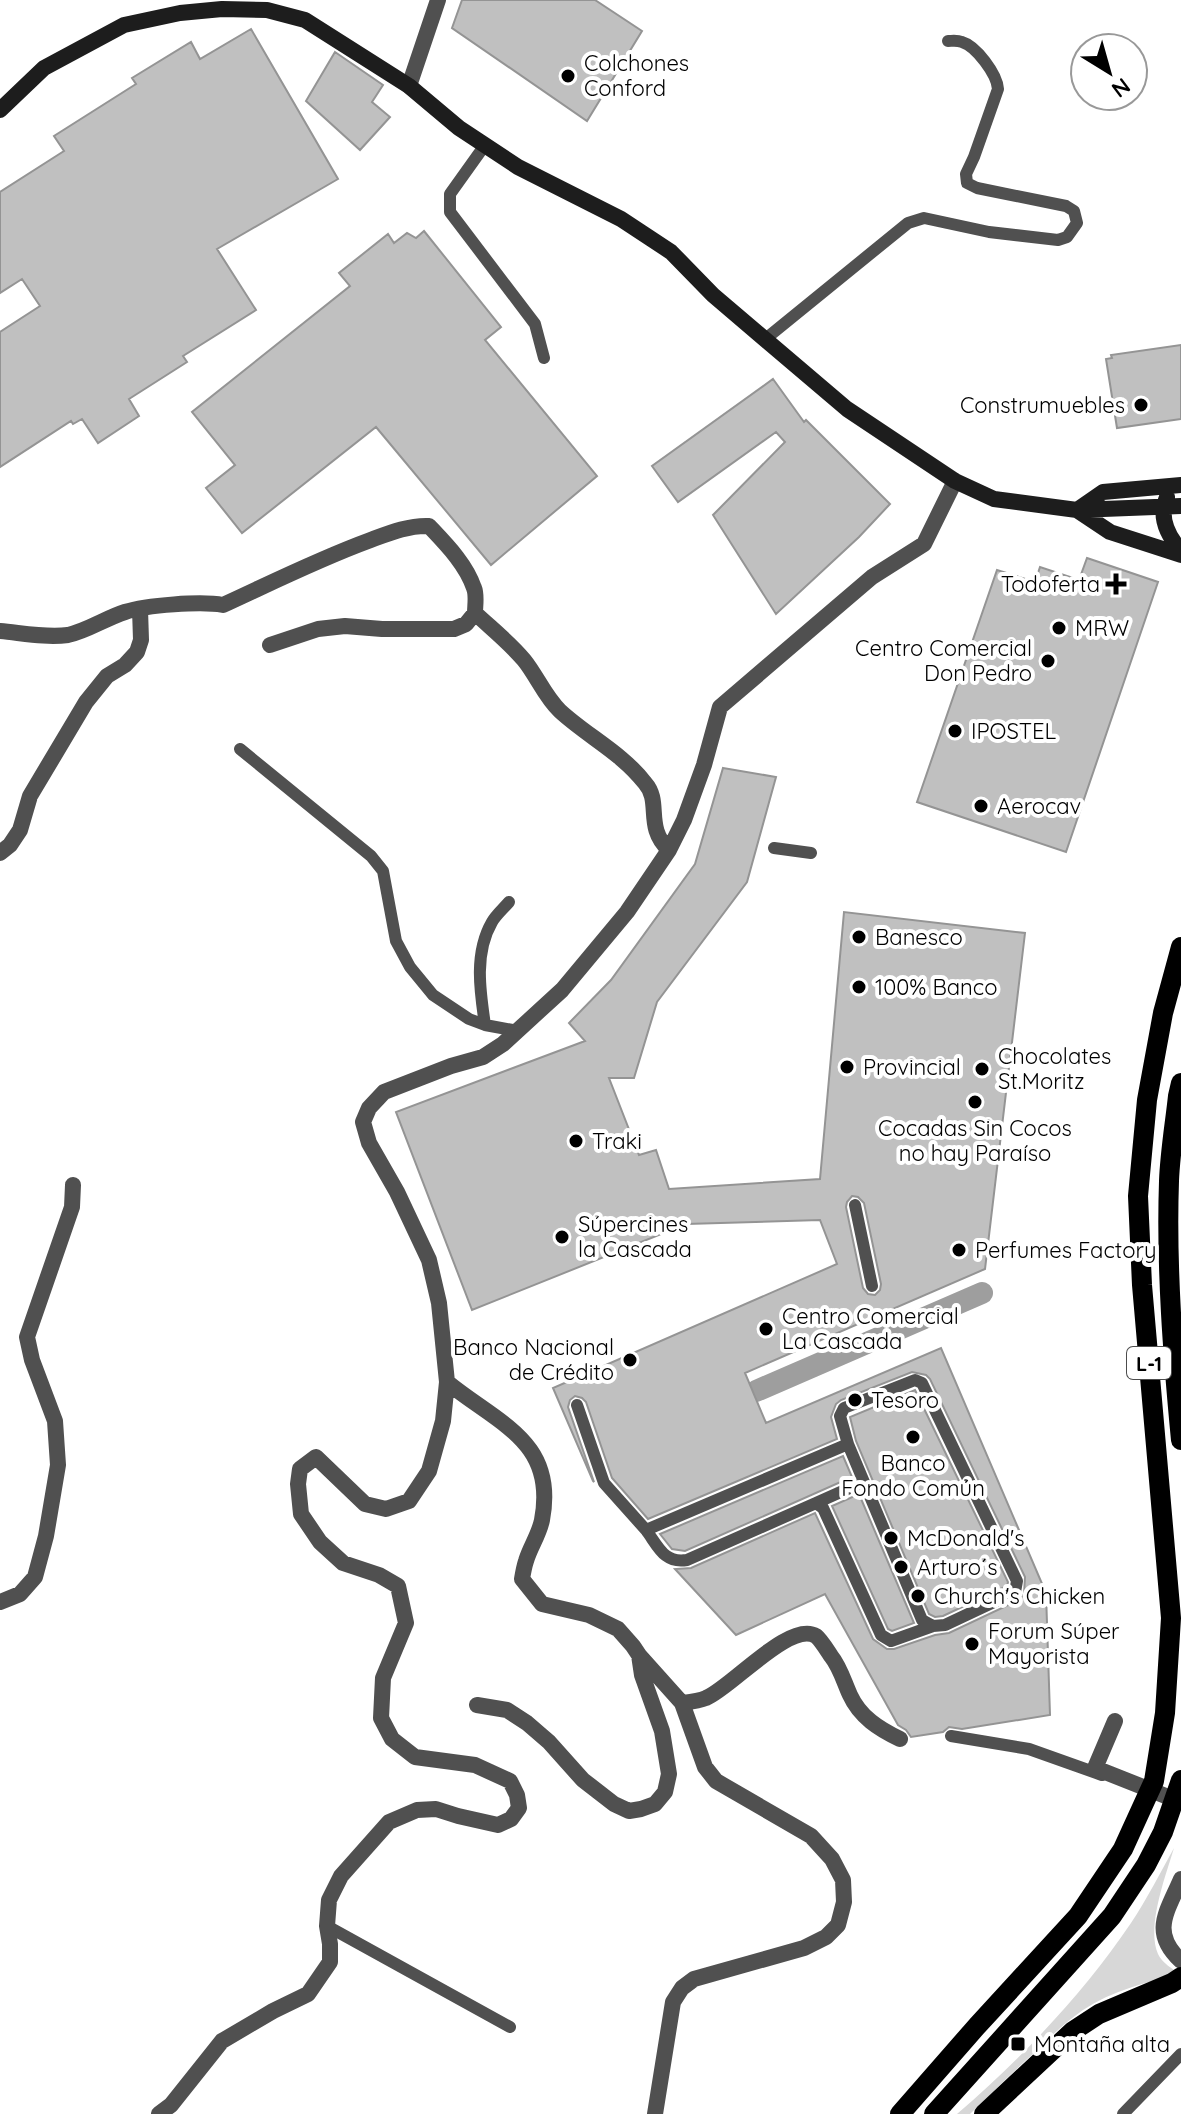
<svg xmlns="http://www.w3.org/2000/svg" width="1181" height="2114" viewBox="0 0 1181 2114" font-family="Quicksand,sans-serif">
  <style>
    .green { fill: #d7d7d7 }
    .lines { fill: none; stroke-linecap: round; stroke-linejoin: round }
    .canal { stroke: #9e9e9e; stroke-width: 22 }
    .building { fill: #c0c0c0; stroke: #949494; stroke-width: 2; fill-rule: evenodd }
    .lane { stroke: #505050; stroke-width: 12 }
    .street { stroke: #505050; stroke-width: 16 }
    .secondary { stroke: #1d1d1d; stroke-width: 16 }
    .primary { stroke: #000; stroke-width: 20 }
    .poi-dot { fill: #000; stroke: #fff; stroke-width: 3 }
    .labels { text-anchor: middle; dominant-baseline: central; stroke-width: 8; stroke-linejoin: round; paint-order: stroke }
    .shield { fill: #fff; stroke: #4c4c4c; stroke-width: 2 }
    .shield-label { font-size: 20px; font-weight: bold; fill: #000 }
    .poi-label { font-size: 22px; fill: #000; stroke: #fff; text-anchor: start }
  </style>
  <rect width="100%" height="100%" fill="#fff"/>
  <!-- green -->
  <path class="green" d="M 1174,1848 C 1166,1875 1146,1927 1158,1954 C 1162,1963 1173,1969 1181,1975 C 1147,1981 1112,1991 1083,2010 C 1067,2021 1051,2036 1037,2050 C 1014,2071 992,2093 970,2114 L 957,2114 C 1022,2058 1083,1994 1131,1923 C 1147,1899 1160,1873 1174,1848 Z"/>
  <g class="lines">
    <!-- canal -->
    <path class="canal" d="M 756,1391 L 982,1293"/>
  </g>
  <!-- building -->
  <path class="building" d="M 462,0 L 595,0 L 642,31 L 587,121 L 452,28 Z
    M 251,29 L 338,179 L 217,249 L 256,310 L 183,356 L 187,362 L 129,399 L 139,416 L 98,443 L 82,419 L 73,424 L 71,421 L 0,467 L 0,332 L 40,306 L 22,279 L 0,293 L 0,192 L 64,151 L 54,136 L 136,84 L 132,78 L 191,42 L 200,59 Z
    M 335,52 L 383,85 L 372,102 L 390,117 L 360,150 L 306,101 Z
    M 424,231 L 501,327 L 485,340 L 597,476 L 491,565 L 376,427 L 242,533 L 206,488 L 235,465 L 192,412 L 350,286 L 339,273 L 388,234 L 394,243 L 407,233 L 416,238 Z
    M 1181,345 L 1181,419 L 1117,428 L 1106,359 L 1112,358 L 1111,355 Z
    M 773,379 L 804,422 L 806,420 L 890,504 L 859,537 L 776,614 L 713,515 L 785,442 L 776,432 L 678,502 L 652,466 Z
    M 1087,558 L 1158,582 L 1066,852 L 917,802 L 997,570 L 1035,582 L 1040,567 L 1079,580 Z
    M 723,768 L 776,777 L 747,882 L 657,1002 L 634,1078 L 609,1078 L 639,1155 L 656,1150 L 669,1189 L 820,1179 L 844,912 L 1025,933 L 985,1269 L 745,1373 L 766,1423 L 941,1348 L 1046,1593 L 1050,1715 L 962,1729 L 949,1727 L 943,1732 L 911,1737 L 906,1730 L 898,1725 L 825,1594 L 736,1635 L 675,1569 L 691,1568 L 815,1513 L 873,1639 L 887,1649 L 894,1649 L 935,1635 L 949,1633 L 1019,1600 L 1024,1594 L 1025,1577 L 930,1379 L 926,1375 L 912,1372 L 841,1400 L 836,1404 L 831,1417 L 837,1439 L 648,1519 L 612,1478 L 586,1402 L 582,1398 L 575,1396 L 570,1400 L 568,1407 L 594,1482 L 593,1481 L 553,1388 L 837,1264 L 820,1220 L 686,1224 L 472,1310 L 396,1112 L 585,1041 L 569,1023 L 611,980 L 695,864 ZM 852,1196 L 858,1197 L 864,1203 L 881,1284 L 880,1290 L 875,1295 L 868,1294 L 863,1288 L 846,1207 L 847,1202 Z
    M 915,1390 L 1008,1582 L 1007,1586 L 943,1616 L 935,1617 L 929,1614 L 856,1441 L 850,1417 Z
    M 843,1456 L 852,1477 L 685,1551 L 672,1549 L 660,1534 Z
    M 859,1494 L 914,1623 L 892,1631 L 888,1629 L 832,1506 Z"/>
  <g class="lines">
    <!-- lane -->
    <path class="lane" d="M 485,145 L 450,194 L 450,212 L 535,324 L 544,358
      M 764,340 L 908,223 L 924,218 L 989,232 L 1058,240 L 1067,237 L 1077,223 L 1074,211 L 1066,206 L 977,188 L 967,183 L 966,174 L 974,157 L 998,89 C 997,74 976,46 962,42 C 957,40 952,41 948,41
      M 240,749 L 371,856 L 383,871 L 396,941 L 410,967 L 433,995 L 469,1019 L 485,1025 L 518,1031
      M 774,848 L 811,853
      M 485,1025 C 480,991 474,953 492,922 C 496,915 503,909 509,902
      M 855,1205 L 872,1286
      M 577,1405 L 604,1483 L 646,1530 L 848,1444 L 922,1620 L 933,1626 L 945,1625 L 1015,1592 L 1017,1581 L 922,1383 L 915,1380 L 844,1408 L 840,1416 L 848,1444
      M 816,1503 L 863,1482
      M 646,1530 C 658,1546 664,1564 687,1560 L 816,1503 L 823,1508 L 881,1635 L 891,1641 L 933,1626
      M 951,1736 L 1029,1749 L 1102,1775
      M 327,1926 L 510,2027
      M 1123,2114 L 1181,2054"/>
    <!-- street -->
    <path class="street" d="M 409,86 L 438,0
      M 0,631 C 22,633 46,638 68,635 C 87,631 106,618 125,612 C 146,605 202,601 223,605 C 271,583 319,559 368,541 C 387,534 408,525 429,526 C 446,544 466,564 474,588 C 477,595 475,605 475,613 C 491,628 510,643 524,660 C 537,676 545,697 560,711 C 587,736 622,753 645,783 C 662,802 644,827 669,850
      M 270,645 L 318,629 L 345,626 L 382,629 L 454,629 L 466,624 L 475,613
      M 0,853 L 10,845 L 20,830 L 30,796 L 86,702 L 107,676 L 125,665 L 137,652 L 141,640 L 140,609
      M 447,1382 C 498,1424 557,1441 542,1520 C 539,1535 530,1547 526,1561 C 524,1567 523,1573 522,1579 L 542,1604 L 589,1615 L 618,1629 L 633,1646 L 639,1655 L 642,1675 L 662,1731 L 669,1774 L 665,1792 L 655,1804 L 641,1809 L 629,1811 L 614,1804 L 583,1780 L 549,1742 L 527,1723 L 507,1710 L 477,1705
      M 0,1602 L 20,1594 L 35,1577 L 46,1536 L 58,1465 L 55,1421 L 32,1360 L 27,1337 L 72,1207 L 73,1185
      M 639,1655 L 682,1703 C 690,1702 699,1701 706,1698 C 731,1688 790,1620 816,1636 C 821,1640 827,1650 831,1656 C 840,1667 844,1682 850,1695 C 860,1717 879,1729 900,1739
      M 1115,1721 L 1095,1768 L 1181,1802
      M 1181,1879 C 1167,1912 1150,1932 1181,1961
      M 159,2114 L 171,2105 L 222,2041 L 273,2011 L 308,1994 L 330,1962 L 330,1944 L 327,1926 L 329,1900 L 341,1876 L 389,1822 L 417,1810 L 436,1809 L 458,1816 L 498,1825 L 511,1819 L 519,1808 L 517,1795 L 510,1781 L 475,1765 L 415,1757 L 392,1739 L 381,1718 L 383,1678 L 406,1623 L 398,1586 L 379,1575 L 343,1563 L 320,1542 L 301,1514 L 298,1484 L 300,1469 L 316,1457 L 365,1504 L 386,1509 L 409,1501 L 429,1471 L 443,1421 L 447,1382 L 439,1303 L 429,1260 L 397,1192 L 369,1143 L 363,1122 L 369,1108 L 384,1092 L 451,1066 L 483,1057 L 503,1044 L 562,990 L 627,912 L 669,850 L 684,820 L 704,765 L 720,707 L 872,577 L 924,544 L 955,481
      M 655,2114 L 673,2002 L 682,1988 L 694,1979 L 804,1948 L 826,1937 L 838,1925 L 844,1902 L 843,1880 L 832,1859 L 811,1836 L 716,1781 L 705,1767 L 682,1703"/>
    <!-- secondary -->
    <path class="secondary" d="M 0,110 L 44,68 L 124,25 L 180,13 L 222,9 L 267,10 L 305,20 L 409,86 L 459,128 L 518,167 L 621,219 L 671,252 L 713,295 L 847,409 L 955,481 L 994,499 L 1077,510 L 1181,506
      M 1167,497 C 1158,517 1168,536 1181,551
      M 1077,510 L 1110,532 L 1181,555
      M 1077,510 L 1103,492 L 1181,485"/>
    <!-- primary -->
    <path class="primary" d="M 1181,1083 L 1178,1096 C 1175,1124 1170,1153 1169,1181 C 1166,1266 1173,1356 1181,1440
      M 900,2114 L 977,2026 L 1078,1916 L 1123,1849 L 1154,1781 L 1165,1713 L 1171,1618 L 1142,1285 L 1138,1196 L 1147,1100 L 1163,1013 L 1181,947
      M 934,2114 L 1112,1916 L 1146,1865 L 1163,1832 L 1181,1780
      M 984,2114 L 1073,2031 L 1099,2014 L 1172,1983 L 1181,1977"/>
  </g>
  <!-- markers -->
  <g class="poi-dot">
    <circle cx="568" cy="76" r="8"/>
    <circle cx="1141" cy="405" r="8"/>
    <path d="M1112 572h8v8h8v8h-8v8h-8v-8h-8v-8h8z"/>
    <circle cx="1059" cy="628" r="8"/>
    <circle cx="1048" cy="661" r="8"/>
    <circle cx="955" cy="731" r="8"/>
    <circle cx="981" cy="806" r="8"/>
    <circle cx="859" cy="937" r="8"/>
    <circle cx="859" cy="987" r="8"/>
    <circle cx="847" cy="1067" r="8"/>
    <circle cx="982" cy="1069" r="8"/>
    <circle cx="975" cy="1102" r="8"/>
    <circle cx="576" cy="1141" r="8"/>
    <circle cx="562" cy="1237" r="8"/>
    <circle cx="959" cy="1250" r="8"/>
    <circle cx="766" cy="1329" r="8"/>
    <circle cx="630" cy="1360" r="8"/>
    <circle cx="855" cy="1400" r="8"/>
    <circle cx="913" cy="1437" r="8"/>
    <circle cx="891" cy="1538" r="8"/>
    <circle cx="901" cy="1567" r="8"/>
    <circle cx="918" cy="1596" r="8"/>
    <circle cx="972" cy="1644" r="8"/>
    <rect x="1010" y="2036" width="16" height="16" rx="4"/>
  </g>
  <g class="labels">
    <!-- shield labels -->
    <rect class="shield" x="1127" y="1347" width="44" height="32" rx="6"/>
    <g class="shield-label">
      <text x="1149" y="1363">L-1</text>
    </g>
    <!-- poi labels -->
    <g class="poi-label">
      <text x="584" y="63">Colchones<tspan x="584" dy="25">Conford</tspan></text>
      <text x="1125" y="405" text-anchor="end">Construmuebles</text>
      <text x="1100" y="584" text-anchor="end">Todoferta</text>
      <text x="1075" y="628">MRW</text>
      <text x="1032" y="648" text-anchor="end">Centro Comercial<tspan x="1032" dy="25">Don Pedro</tspan></text>
      <text x="971" y="731">IPOSTEL</text>
      <text x="997" y="806">Aerocav</text>
      <text x="875" y="937">Banesco</text>
      <text x="875" y="987">100% Banco</text>
      <text x="998" y="1056">Chocolates<tspan x="998" dy="25">St.Moritz</tspan></text>
      <text x="863" y="1067">Provincial</text>
      <text x="975" y="1128" text-anchor="middle">Cocadas Sin Cocos<tspan x="975" dy="25">no hay Paraíso</tspan></text>
      <text x="592" y="1141">Traki</text>
      <text x="578" y="1224">Súpercines<tspan x="578" dy="25">la Cascada</tspan></text>
      <text x="975" y="1250">Perfumes Factory</text>
      <text x="782" y="1316">Centro Comercial<tspan x="782" dy="25">La Cascada</tspan></text>
      <text x="614" y="1347" text-anchor="end">Banco Nacional<tspan x="614" dy="25">de Crédito</tspan></text>
      <text x="871" y="1400">Tesoro</text>
      <text x="913" y="1463" text-anchor="middle">Banco<tspan x="913" dy="25">Fondo Común</tspan></text>
      <text x="907" y="1538">McDonald's</text>
      <text x="917" y="1567">Arturo´s</text>
      <text x="934" y="1596">Church's Chicken</text>
      <text x="988" y="1631">Forum Súper<tspan x="988" dy="25">Mayorista</tspan></text>
      <text x="1034" y="2044">Montaña alta</text>
    </g>
  </g>
  <!-- north arrow -->
  <g transform="translate(1109 72) rotate(143)"><circle r="38" fill="#ffffff" stroke="#999999" stroke-width="2"/>
  <path d="M0-6L14 30L0 20L-14 30Z" fill="#000000"/>
  <text y="-12" font-size="22" font-weight="bold" text-anchor="middle" fill="#000000">N</text>
  </g>
</svg>
